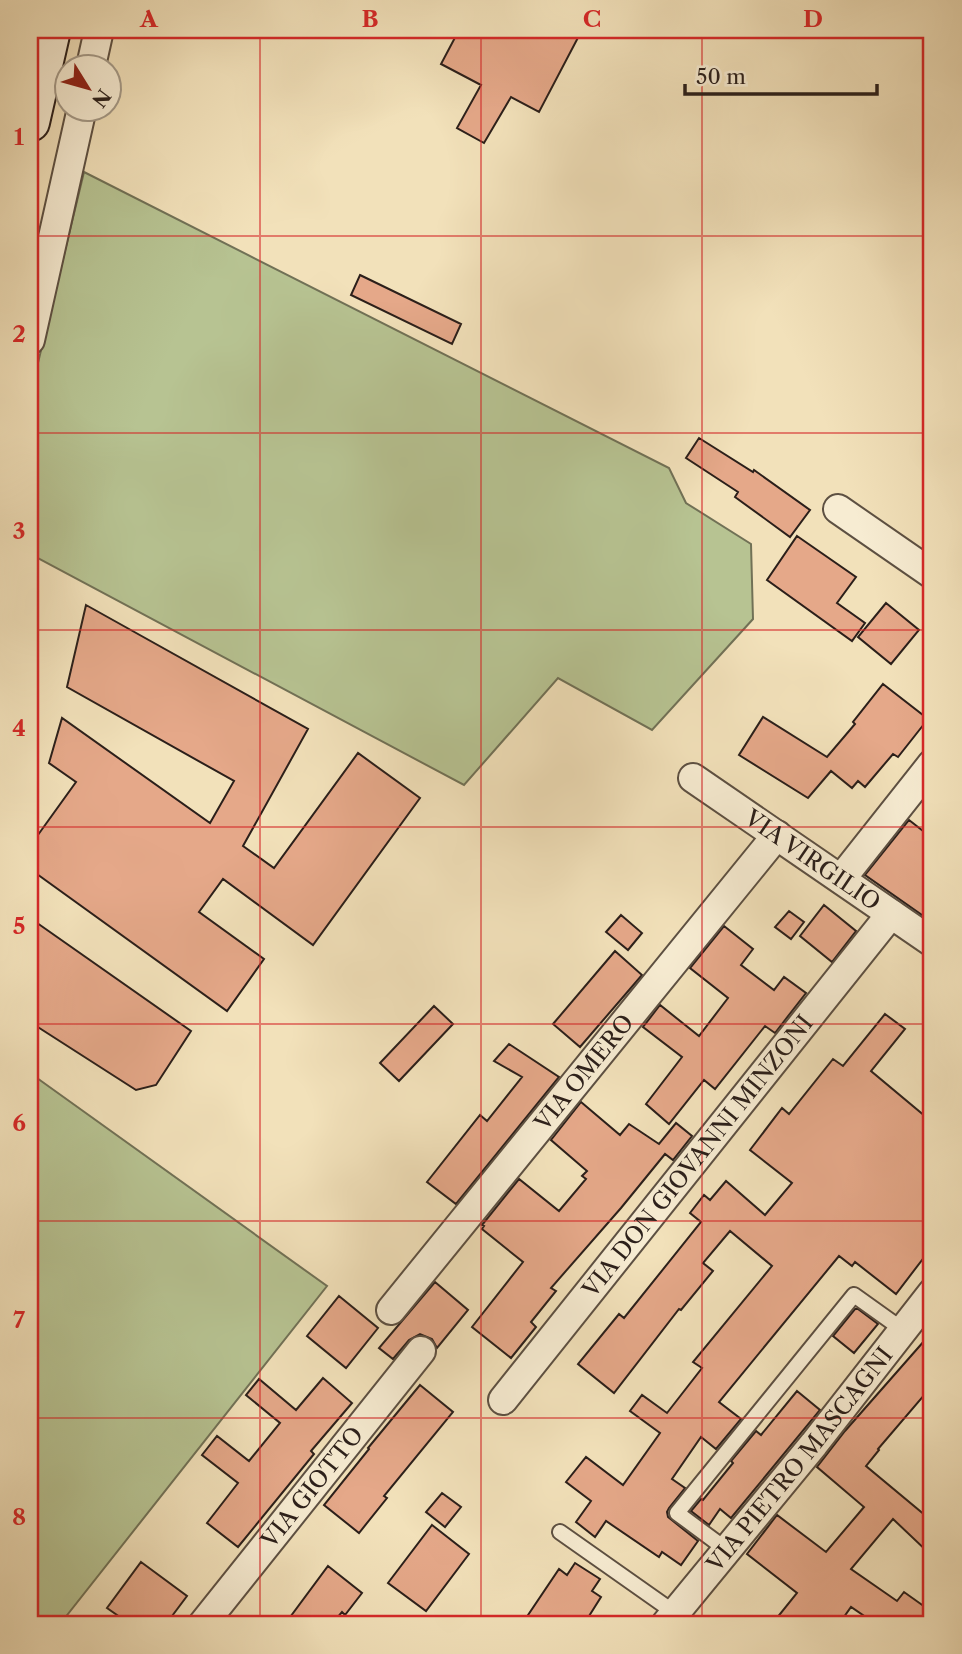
<svg xmlns="http://www.w3.org/2000/svg" width="962" height="1654" viewBox="0 0 962 1654" font-family="'Libre Caslon Text',serif">
  <style>
    .green { fill: #b7c392; stroke: #717156; stroke-width: 2 }
    .building { fill: #e5a889; stroke: #2b1f1a; stroke-width: 2 }
    .lines { fill: none; stroke-linecap: round; stroke-linejoin: round }
    .lane-casing { stroke: #5d5042; stroke-width: 18 }
    .street-casing { stroke: #5d5042; stroke-width: 32 }
    .secondary-casing { stroke: #2b1f1a; stroke-width: 42 }
    .lane { stroke: #f7ecd2; stroke-width: 14 }
    .street { stroke: #f7ecd2; stroke-width: 28 }
    .secondary { stroke: #f7ecd2; stroke-width: 38 }
    .grid { fill: none; stroke: #d62828; stroke-width: 2; stroke-opacity: 0.55 }
    .labels { text-anchor: middle; dominant-baseline: central; stroke-width: 7; stroke-linejoin: round; paint-order: stroke }
    .street-label { font-size: 23px; fill: #2b1f1a; stroke: #f7ecd2 }
    .neatline { fill: none; stroke: #d62828; stroke-width: 2.5 }
    .grid-label { font-size: 23px; text-anchor: middle; font-weight: bold; fill: #d62828 }
  </style>
  <rect width="100%" height="100%" fill="#f2e1ba"/>
  <filter id="stains"><feTurbulence type="fractalNoise" baseFrequency=".00286" numOctaves="4"/><feColorMatrix values="0 0 0 0 .2 0 0 0 0 .09 0 0 0 0 .02 0 0 0 .5 -.17"/></filter>
  <radialGradient id="worn" r=".72"><stop offset=".6" stop-color="#630" stop-opacity="0"/><stop offset="1" stop-color="#630" stop-opacity=".3"/></radialGradient>
  <!-- green -->
  <path class="green" d="M 84,172 L 669,468 L 686,503 L 751,544 L 753,619 L 652,730 L 558,678 L 464,785 L 30,554 L 30,396 Z
    M 30,1073 L 327,1286 L 60,1624 L 39,1624 L 30,1620 Z"/>
  <!-- building -->
  <path class="building" d="M 459,30 L 582,30 L 539,112 L 511,97 L 484,143 L 457,128 L 481,85 L 441,64 Z
    M 360,275 L 461,324 L 452,344 L 351,295 Z
    M 699,438 L 753,472 L 754,470 L 810,510 L 790,537 L 735,497 L 738,492 L 686,458 Z
    M 797,536 L 856,577 L 837,603 L 865,623 L 852,641 L 767,580 Z
    M 886,603 L 919,630 L 891,664 L 858,637 Z
    M 86,605 L 308,729 L 243,846 L 274,868 L 358,753 L 420,798 L 313,945 L 223,879 L 199,912 L 264,959 L 227,1011 L 30,869 L 30,846 L 76,782 L 49,763 L 62,718 L 210,823 L 234,781 L 67,687 Z
    M 883,684 L 928,719 L 898,757 L 893,754 L 865,787 L 858,781 L 852,788 L 831,771 L 808,798 L 739,755 L 763,717 L 827,757 L 855,724 L 853,722 Z
    M 909,820 L 932,838 L 932,922 L 865,875 Z
    M 824,905 L 856,931 L 832,962 L 800,936 Z
    M 789,911 L 804,922 L 791,939 L 775,927 Z
    M 621,915 L 642,933 L 628,950 L 606,932 Z
    M 30,918 L 191,1031 L 156,1085 L 136,1090 L 30,1022 Z
    M 724,926 L 753,949 L 741,965 L 774,990 L 784,977 L 806,993 L 775,1033 L 765,1026 L 715,1089 L 704,1080 L 669,1124 L 646,1104 L 682,1057 L 643,1027 L 660,1005 L 699,1036 L 728,998 L 690,968 Z
    M 615,951 L 642,975 L 580,1047 L 553,1024 Z
    M 434,1006 L 453,1024 L 399,1081 L 380,1063 Z
    M 885,1014 L 905,1029 L 871,1071 L 932,1122 L 932,1247 L 896,1294 L 855,1262 L 852,1266 L 839,1256 L 719,1402 L 741,1419 L 716,1449 L 701,1437 L 672,1479 L 685,1488 L 669,1508 L 667,1512 L 668,1517 L 698,1541 L 681,1565 L 662,1552 L 659,1557 L 606,1521 L 595,1537 L 576,1522 L 591,1501 L 566,1482 L 586,1457 L 623,1485 L 660,1433 L 630,1411 L 642,1395 L 667,1413 L 702,1368 L 693,1362 L 772,1266 L 730,1231 L 703,1263 L 713,1271 L 681,1310 L 679,1309 L 614,1393 L 578,1364 L 619,1314 L 624,1318 L 701,1222 L 690,1213 L 704,1195 L 710,1200 L 726,1181 L 765,1215 L 792,1183 L 750,1150 L 782,1108 L 789,1114 L 833,1059 L 843,1066 Z
    M 509,1044 L 559,1077 L 456,1204 L 427,1182 L 480,1115 L 487,1121 L 522,1077 L 494,1061 Z
    M 581,1102 L 620,1135 L 629,1124 L 659,1144 L 676,1123 L 692,1136 L 673,1160 L 665,1154 L 621,1208 L 551,1288 L 556,1291 L 531,1322 L 536,1327 L 511,1358 L 472,1327 L 523,1262 L 482,1229 L 484,1226 L 482,1225 L 519,1179 L 559,1211 L 586,1179 L 582,1176 L 587,1171 L 551,1140 Z
    M 435,1282 L 468,1310 L 437,1348 L 432,1339 L 420,1334 L 409,1340 L 393,1359 L 379,1348 Z
    M 339,1296 L 378,1328 L 346,1368 L 307,1336 Z
    M 855,1309 L 858,1309 L 878,1324 L 854,1353 L 833,1336 Z
    M 932,1332 L 932,1386 L 878,1449 L 879,1450 L 866,1466 L 932,1521 L 932,1556 L 893,1519 L 851,1569 L 897,1601 L 904,1592 L 932,1612 L 932,1624 L 876,1624 L 851,1607 L 839,1624 L 772,1624 L 797,1593 L 747,1554 L 777,1515 L 826,1552 L 864,1507 L 817,1467 L 845,1431 Z
    M 323,1378 L 352,1403 L 311,1451 L 314,1454 L 238,1547 L 207,1523 L 238,1483 L 202,1455 L 217,1436 L 249,1461 L 280,1423 L 246,1395 L 259,1379 L 296,1410 Z
    M 420,1385 L 453,1412 L 384,1496 L 387,1498 L 359,1533 L 324,1505 L 369,1449 L 368,1448 Z
    M 797,1391 L 820,1410 L 731,1518 L 720,1509 L 709,1525 L 691,1511 L 701,1499 L 703,1500 L 733,1463 L 731,1461 L 756,1431 L 761,1435 Z
    M 442,1493 L 461,1507 L 445,1527 L 426,1512 Z
    M 432,1525 L 469,1554 L 426,1611 L 388,1583 Z
    M 141,1562 L 187,1596 L 166,1624 L 130,1624 L 107,1608 Z
    M 575,1563 L 600,1579 L 592,1591 L 601,1597 L 584,1624 L 522,1624 L 559,1569 L 567,1575 Z
    M 328,1566 L 362,1593 L 345,1615 L 342,1612 L 332,1624 L 285,1624 Z"/>
  <g class="lines">
    <!-- lane casing -->
    <g class="lane-casing">
      <path id="lane" d="M 560,1532 L 675,1613
        M 727,1550 L 677,1513 L 854,1295 L 903,1330"/>
    </g>
    <!-- street casing -->
    <g class="street-casing">
      <g id="street">
        <path d="M 91,66 L 99,30"/>
        <path d="M 30,340 L 82,108"/>
        <path d="M 838,509 L 932,574"/>
        <path id="s1" d="M 693,778 L 932,942"/>
        <path d="M 841,879 L 932,764"/>
        <path id="s2" d="M 391,1310 L 777,835"/>
        <path id="s3" d="M 503,1400 L 891,914"/>
        <path id="s4" d="M 203,1624 L 421,1351"/>
        <path id="s5" d="M 666,1624 L 814,1444 L 932,1293"/>
      </g>
    </g>
    <!-- secondary casing -->
    <g class="secondary-casing">
      <path id="secondary" d="M 30,122 L 51,30"/>
    </g>
    <!-- lane -->
    <use href="#lane" class="lane"/>
    <!-- street -->
    <use href="#street" class="street"/>
    <!-- secondary -->
    <use href="#secondary" class="secondary"/>
  </g>
  <!-- grid -->
  <path class="grid" d="M 260,30 L 260,1624M 481,30 L 481,1624M 702,30 L 702,1624M 30,236 L 932,236M 30,433 L 932,433M 30,630 L 932,630M 30,827 L 932,827M 30,1024 L 932,1024M 30,1221 L 932,1221M 30,1418 L 932,1418"/>
  <g class="labels">
    <!-- street labels -->
    <g class="street-label">
      <text stroke="none"><textPath href="#s1" startOffset="145">VIA VIRGILIO</textPath></text>
      <text stroke="none"><textPath href="#s2" startOffset="306">VIA OMERO</textPath></text>
      <text stroke="none"><textPath href="#s3" startOffset="312">VIA DON GIOVANNI MINZONI</textPath></text>
      <text stroke="none"><textPath href="#s5" startOffset="212">VIA PIETRO MASCAGNI</textPath></text>
      <text stroke="none"><textPath href="#s4" startOffset="175">VIA GIOTTO</textPath></text>
    </g>
  </g>
  <!-- margin -->
  <rect width="962" height="1654" fill="none" stroke="#f2e1ba" stroke-width="77"/>
  <!-- north arrow -->
  <g transform="translate(88 88) rotate(127)"><circle r="33" fill="#f7ecd2" stroke="#a59a88" stroke-width="2"/>
  <path d="M0-5L12 26L0 18L-12 26Z" fill="#8f2418"/>
  <text y="-10" font-size="19" font-weight="bold" text-anchor="middle" fill="#2b1f1a">N</text>
  </g>
  <!-- scale -->
  <path d="M685 84v10h192v-10" fill="none" stroke="#2b1f1a" stroke-width="3.5"/>
  <text x="696" y="84" font-size="21" fill="#2b1f1a" stroke="#f7ecd2" stroke-width="5" paint-order="stroke">50 m</text>
  <rect x="38" y="38" width="885" height="1578" class="neatline"/>
  <g class="grid-label">
    <text x="149" y="27">A</text>
    <text x="370" y="27">B</text>
    <text x="592" y="27">C</text>
    <text x="813" y="27">D</text>
    <text x="19" y="145">1</text>
    <text x="19" y="342">2</text>
    <text x="19" y="539">3</text>
    <text x="19" y="736">4</text>
    <text x="19" y="934">5</text>
    <text x="19" y="1131">6</text>
    <text x="19" y="1328">7</text>
    <text x="19" y="1525">8</text>
  </g>
  <rect width="100%" height="100%" filter="url(#stains)"/>
  <rect width="100%" height="100%" fill="url(#worn)"/>
</svg>
